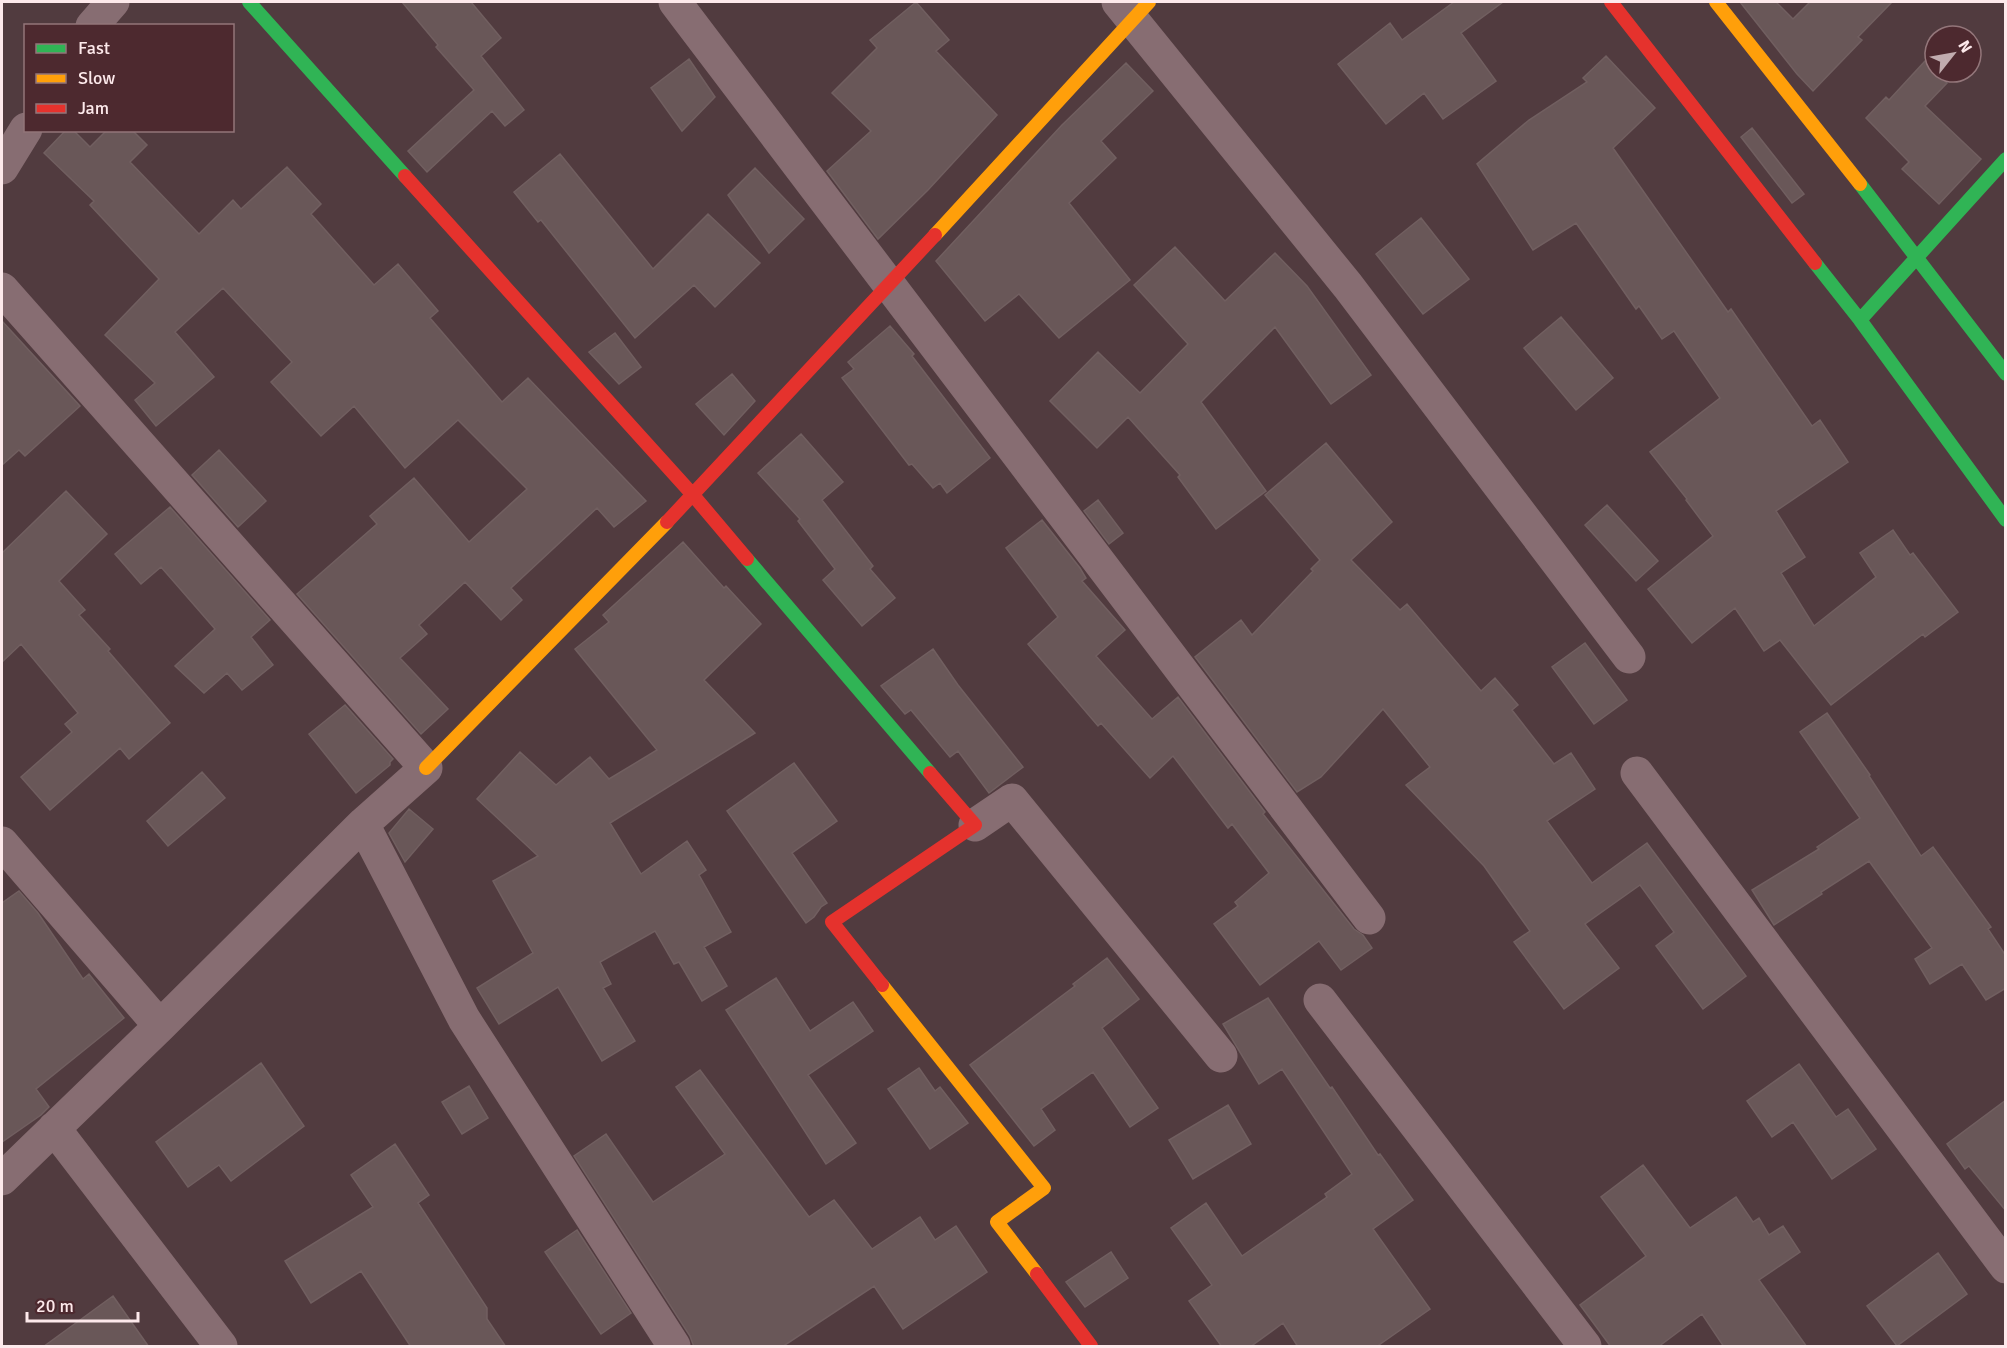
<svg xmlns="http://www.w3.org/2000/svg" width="2007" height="1348" viewBox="0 0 2007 1348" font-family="Signika,sans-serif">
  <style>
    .building { fill: #695758; stroke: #715f60; stroke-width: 1.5 }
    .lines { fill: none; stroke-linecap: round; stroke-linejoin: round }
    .street { stroke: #876d72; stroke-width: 33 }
    .fast { stroke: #30b455; stroke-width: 14 }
    .slow { stroke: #ff9f0a; stroke-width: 14 }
    .jam { stroke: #e5322d; stroke-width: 14 }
  </style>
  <rect width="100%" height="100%" fill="#513b3f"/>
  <!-- building -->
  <path class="building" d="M 402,2 L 471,2 L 501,38 L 481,56 L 524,110 L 505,126 L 492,111 L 427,172 L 408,151 L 474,90 L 436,47 L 438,45 Z
    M 916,2 L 949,40 L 936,51 L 997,115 L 928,190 L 878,239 L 827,171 L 871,131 L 832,93 L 877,48 L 870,40 Z
    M 1454,2 L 1503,2 L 1461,33 L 1496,81 L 1443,119 L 1424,93 L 1386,124 L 1338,64 L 1390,23 L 1402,40 Z
    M 1740,2 L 1776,2 L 1793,19 L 1810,2 L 1892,2 L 1858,37 L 1862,40 L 1813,91 L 1797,74 Z
    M 1606,56 L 1655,108 L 1613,148 L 1728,312 L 1731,309 L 1812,426 L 1820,420 L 1848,462 L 1776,511 L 1805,557 L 1781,573 L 1814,626 L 1876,577 L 1860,553 L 1893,530 L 1910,555 L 1913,553 L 1958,612 L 1925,637 L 1923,634 L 1831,705 L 1780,640 L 1764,651 L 1735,608 L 1692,643 L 1648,589 L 1713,536 L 1686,500 L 1687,499 L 1650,452 L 1720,398 L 1674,331 L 1662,339 L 1639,306 L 1636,309 L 1576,223 L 1533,250 L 1477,164 L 1529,120 L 1587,82 L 1583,78 Z
    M 689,59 L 715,97 L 682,131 L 651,88 Z
    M 1926,60 L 1935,72 L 1947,83 L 1925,106 L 1981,159 L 1939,204 L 1902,169 L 1909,162 L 1866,118 L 1886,97 L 1889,100 Z
    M 1126,63 L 1153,91 L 1101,141 L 1116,158 L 1069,203 L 1130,280 L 1059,338 L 1019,294 L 985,321 L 936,261 L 1062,125 Z
    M 1752,128 L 1804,194 L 1792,203 L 1741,137 Z
    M 66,130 L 73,130 L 90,147 L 107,130 L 132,130 L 147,145 L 130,162 L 199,234 L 233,200 L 241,209 L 287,167 L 321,204 L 311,214 L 374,285 L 398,264 L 438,311 L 430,318 L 502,402 L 528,378 L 646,501 L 614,527 L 597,508 L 511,588 L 522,600 L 501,620 L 465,582 L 419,625 L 427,634 L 400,658 L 448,709 L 421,734 L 297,594 L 377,524 L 370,516 L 414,478 L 469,542 L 527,489 L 458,420 L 405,468 L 354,406 L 321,436 L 271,382 L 292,362 L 223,288 L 175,332 L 214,377 L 156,426 L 135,400 L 155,383 L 105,335 L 159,279 L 90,205 L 94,201 L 44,153 Z
    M 560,154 L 653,269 L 708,214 L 760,263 L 715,307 L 694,285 L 635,338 L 541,220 L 538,222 L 514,192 Z
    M 755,168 L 804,219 L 769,253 L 728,195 Z
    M 1421,218 L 1469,279 L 1423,314 L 1376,254 Z
    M 1175,247 L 1225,301 L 1275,253 L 1307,286 L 1371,375 L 1331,404 L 1275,327 L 1201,402 L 1266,491 L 1216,529 L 1178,477 L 1180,475 L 1128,417 L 1097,448 L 1050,401 L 1098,352 L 1140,393 L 1188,344 L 1134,285 Z
    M 1561,317 L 1613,378 L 1576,410 L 1524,348 Z
    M 2,321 L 80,406 L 25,456 L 19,450 L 2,465 Z
    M 890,326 L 914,354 L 912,356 L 990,458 L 947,493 L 940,483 L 933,488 L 912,464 L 909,465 L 842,378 L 854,369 L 848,362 Z
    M 615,333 L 641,367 L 619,384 L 589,352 Z
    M 732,374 L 755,401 L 724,435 L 696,404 Z
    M 801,434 L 843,482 L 822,500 L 873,566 L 870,569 L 895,598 L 862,626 L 823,580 L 835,569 L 798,521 L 800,519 L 758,473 Z
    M 1326,443 L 1392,522 L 1351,560 L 1400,610 L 1407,604 L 1481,691 L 1495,678 L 1518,705 L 1512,710 L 1554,764 L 1571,753 L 1595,789 L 1547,821 L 1592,883 L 1647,843 L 1746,976 L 1703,1009 L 1656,946 L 1674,932 L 1640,885 L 1585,924 L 1619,968 L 1564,1009 L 1514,942 L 1530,931 L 1484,866 L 1406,785 L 1430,767 L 1383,709 L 1321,777 L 1297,792 L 1195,657 L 1241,620 L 1252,635 L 1313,571 L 1311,569 L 1320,560 L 1265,495 Z
    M 219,450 L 266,501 L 238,527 L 192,475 Z
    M 66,491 L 107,534 L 59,581 L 85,610 L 79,615 L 110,649 L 108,651 L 170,723 L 129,759 L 120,748 L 50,810 L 21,777 L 72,732 L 65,724 L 78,713 L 21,644 L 2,662 L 2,553 Z
    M 1098,500 L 1123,533 L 1109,544 L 1084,511 Z
    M 1607,505 L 1658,561 L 1636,581 L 1585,525 Z
    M 170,507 L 270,620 L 251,637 L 273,665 L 242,690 L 227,673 L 204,693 L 175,666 L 215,629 L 161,567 L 141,584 L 115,554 Z
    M 1042,520 L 1080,568 L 1086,578 L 1082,581 L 1125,630 L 1096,656 L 1152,719 L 1178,697 L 1265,812 L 1263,814 L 1354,929 L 1363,935 L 1372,948 L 1341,970 L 1319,941 L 1260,985 L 1214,924 L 1238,906 L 1235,902 L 1269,873 L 1232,824 L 1228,828 L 1173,756 L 1150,778 L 1101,723 L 1098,726 L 1028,644 L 1058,617 L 1006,548 Z
    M 683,542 L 724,588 L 726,586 L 761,624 L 704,680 L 755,733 L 610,823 L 641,874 L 687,841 L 706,870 L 699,875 L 731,932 L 704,947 L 727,986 L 702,1001 L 679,962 L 674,964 L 655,931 L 600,962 L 611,984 L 603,988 L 635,1041 L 602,1061 L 558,987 L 499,1024 L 477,988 L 533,953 L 493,881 L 538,856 L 477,799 L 520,752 L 556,785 L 590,757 L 609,779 L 657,750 L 575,649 L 609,622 L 603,615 Z
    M 1585,643 L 1627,700 L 1594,724 L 1552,667 Z
    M 933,649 L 958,685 L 1023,767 L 989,793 L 958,751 L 950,757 L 911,710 L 905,714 L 881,686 Z
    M 345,705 L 393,759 L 390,762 L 390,765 L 356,793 L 309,734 Z
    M 1827,713 L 1870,775 L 1869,776 L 1921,856 L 1933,847 L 1991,927 L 1988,929 L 2006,956 L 2006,988 L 1986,1000 L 1962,964 L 1930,984 L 1915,959 L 1932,948 L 1869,861 L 1821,892 L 1822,894 L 1774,925 L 1752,890 L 1819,849 L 1817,847 L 1860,818 L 1800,732 Z
    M 794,763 L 837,821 L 792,853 L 827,903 L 821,907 L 814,917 L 806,923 L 727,811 Z
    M 202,772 L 225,798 L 168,846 L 147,821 Z
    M 409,809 L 433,829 L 405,862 L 389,833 Z
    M 19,891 L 38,913 L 83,979 L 89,974 L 124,1018 L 36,1089 L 49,1107 L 41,1115 L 2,1142 L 2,903 Z
    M 1107,958 L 1139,999 L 1102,1028 L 1158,1108 L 1130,1127 L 1093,1072 L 1041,1109 L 1055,1130 L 1034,1146 L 970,1065 L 1075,986 L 1073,984 Z
    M 776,978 L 810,1031 L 853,1002 L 873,1031 L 808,1075 L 856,1143 L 826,1164 L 726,1010 Z
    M 1268,998 L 1330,1088 L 1332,1087 L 1378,1155 L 1380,1154 L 1413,1200 L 1373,1229 L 1430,1309 L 1376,1347 L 1298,1347 L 1283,1323 L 1250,1347 L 1222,1347 L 1189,1301 L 1212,1285 L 1171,1228 L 1206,1203 L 1242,1256 L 1327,1197 L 1325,1194 L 1352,1174 L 1282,1069 L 1259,1084 L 1223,1024 Z
    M 261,1063 L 304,1126 L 231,1181 L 219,1165 L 188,1187 L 156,1142 Z
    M 1799,1064 L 1836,1117 L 1848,1109 L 1876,1149 L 1832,1179 L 1793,1122 L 1772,1137 L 1747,1101 Z
    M 919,1068 L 935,1091 L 940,1087 L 968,1123 L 930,1149 L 888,1089 Z
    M 700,1070 L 809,1217 L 834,1200 L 872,1249 L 920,1217 L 935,1240 L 956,1226 L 987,1272 L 903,1329 L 874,1286 L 782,1347 L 694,1347 L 690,1336 L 574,1156 L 606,1134 L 653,1202 L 725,1154 L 676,1087 Z
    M 469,1086 L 488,1118 L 462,1134 L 442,1102 Z
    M 2006,1100 L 2006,1211 L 1969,1166 L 1965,1169 L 1947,1144 Z
    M 1228,1105 L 1251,1144 L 1193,1179 L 1169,1140 Z
    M 395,1144 L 429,1195 L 418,1203 L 487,1308 L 487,1319 L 506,1347 L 411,1347 L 361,1271 L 311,1303 L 285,1261 L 373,1207 L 351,1175 Z
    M 1643,1165 L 1690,1228 L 1736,1197 L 1753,1222 L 1759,1218 L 1769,1235 L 1783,1226 L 1800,1252 L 1759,1280 L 1807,1347 L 1724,1347 L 1702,1314 L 1658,1347 L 1611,1347 L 1580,1305 L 1646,1256 L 1601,1197 Z
    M 577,1230 L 631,1313 L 601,1334 L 545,1252 Z
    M 1111,1252 L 1128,1278 L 1085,1307 L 1066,1282 Z
    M 1938,1253 L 1967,1294 L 1897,1346 L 1867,1306 Z
    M 113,1296 L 149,1347 L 43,1347 Z"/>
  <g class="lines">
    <!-- street -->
    <path class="street" d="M 675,2 L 1369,918
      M 1118,2 L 1348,286 L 1629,657
      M 92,26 L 113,2
      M 2,168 L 26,129
      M 2,289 L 426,768 L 363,824 L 160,1026 L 2,1179
      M 1637,773 L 2006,1267
      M 363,824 L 464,1019 L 674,1346
      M 975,825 L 1012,800 L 1221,1056
      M 2,843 L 160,1026
      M 1320,1000 L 1585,1346
      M 54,1128 L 221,1346"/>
    <!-- fast -->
    <path class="fast" d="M 249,2 L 405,176
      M 1860,184 L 2006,374
      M 1815,263 L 1860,320 L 2006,520
      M 1860,320 L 2006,159
      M 747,559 L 930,773"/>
    <!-- slow -->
    <path class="slow" d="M 1716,2 L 1860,184
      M 935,235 L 1149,2
      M 426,768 L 667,522
      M 882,985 L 1044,1188 L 997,1222 L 1037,1274"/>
    <!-- jam -->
    <path class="jam" d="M 1611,2 L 1815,263
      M 405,176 L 693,495 L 747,559
      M 667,522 L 935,235
      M 882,985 L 832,922 L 975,825 L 930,773
      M 1037,1274 L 1091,1346"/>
  </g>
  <!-- border -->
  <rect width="2007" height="1348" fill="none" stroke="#fde9eb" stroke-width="6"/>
  <!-- legend -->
  <rect x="24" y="24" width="210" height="108" fill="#4d292f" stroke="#93767a" stroke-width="1.5"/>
  <rect x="36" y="44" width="30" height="9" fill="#30b455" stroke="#93767a" stroke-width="1.5"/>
  <text x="78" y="54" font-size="18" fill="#fde9eb">Fast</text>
  <rect x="36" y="74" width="30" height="9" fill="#ff9f0a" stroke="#93767a" stroke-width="1.5"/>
  <text x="78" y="84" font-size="18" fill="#fde9eb">Slow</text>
  <rect x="36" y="104" width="30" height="9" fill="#e5322d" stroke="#93767a" stroke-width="1.5"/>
  <text x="78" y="114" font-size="18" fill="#fde9eb">Jam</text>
  <!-- north arrow -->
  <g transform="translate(1953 54) rotate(59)"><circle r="28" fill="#4d292f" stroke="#93767a" stroke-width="1.5"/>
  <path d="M0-4.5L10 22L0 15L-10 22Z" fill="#c1acaf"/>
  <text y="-9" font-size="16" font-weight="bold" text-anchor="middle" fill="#fde9eb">N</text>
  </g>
  <!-- scale -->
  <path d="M27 1312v9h111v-9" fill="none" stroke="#fde9eb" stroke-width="3"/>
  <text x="36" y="1312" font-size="18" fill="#fde9eb" stroke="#4d292f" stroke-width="4.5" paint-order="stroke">20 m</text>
</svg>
